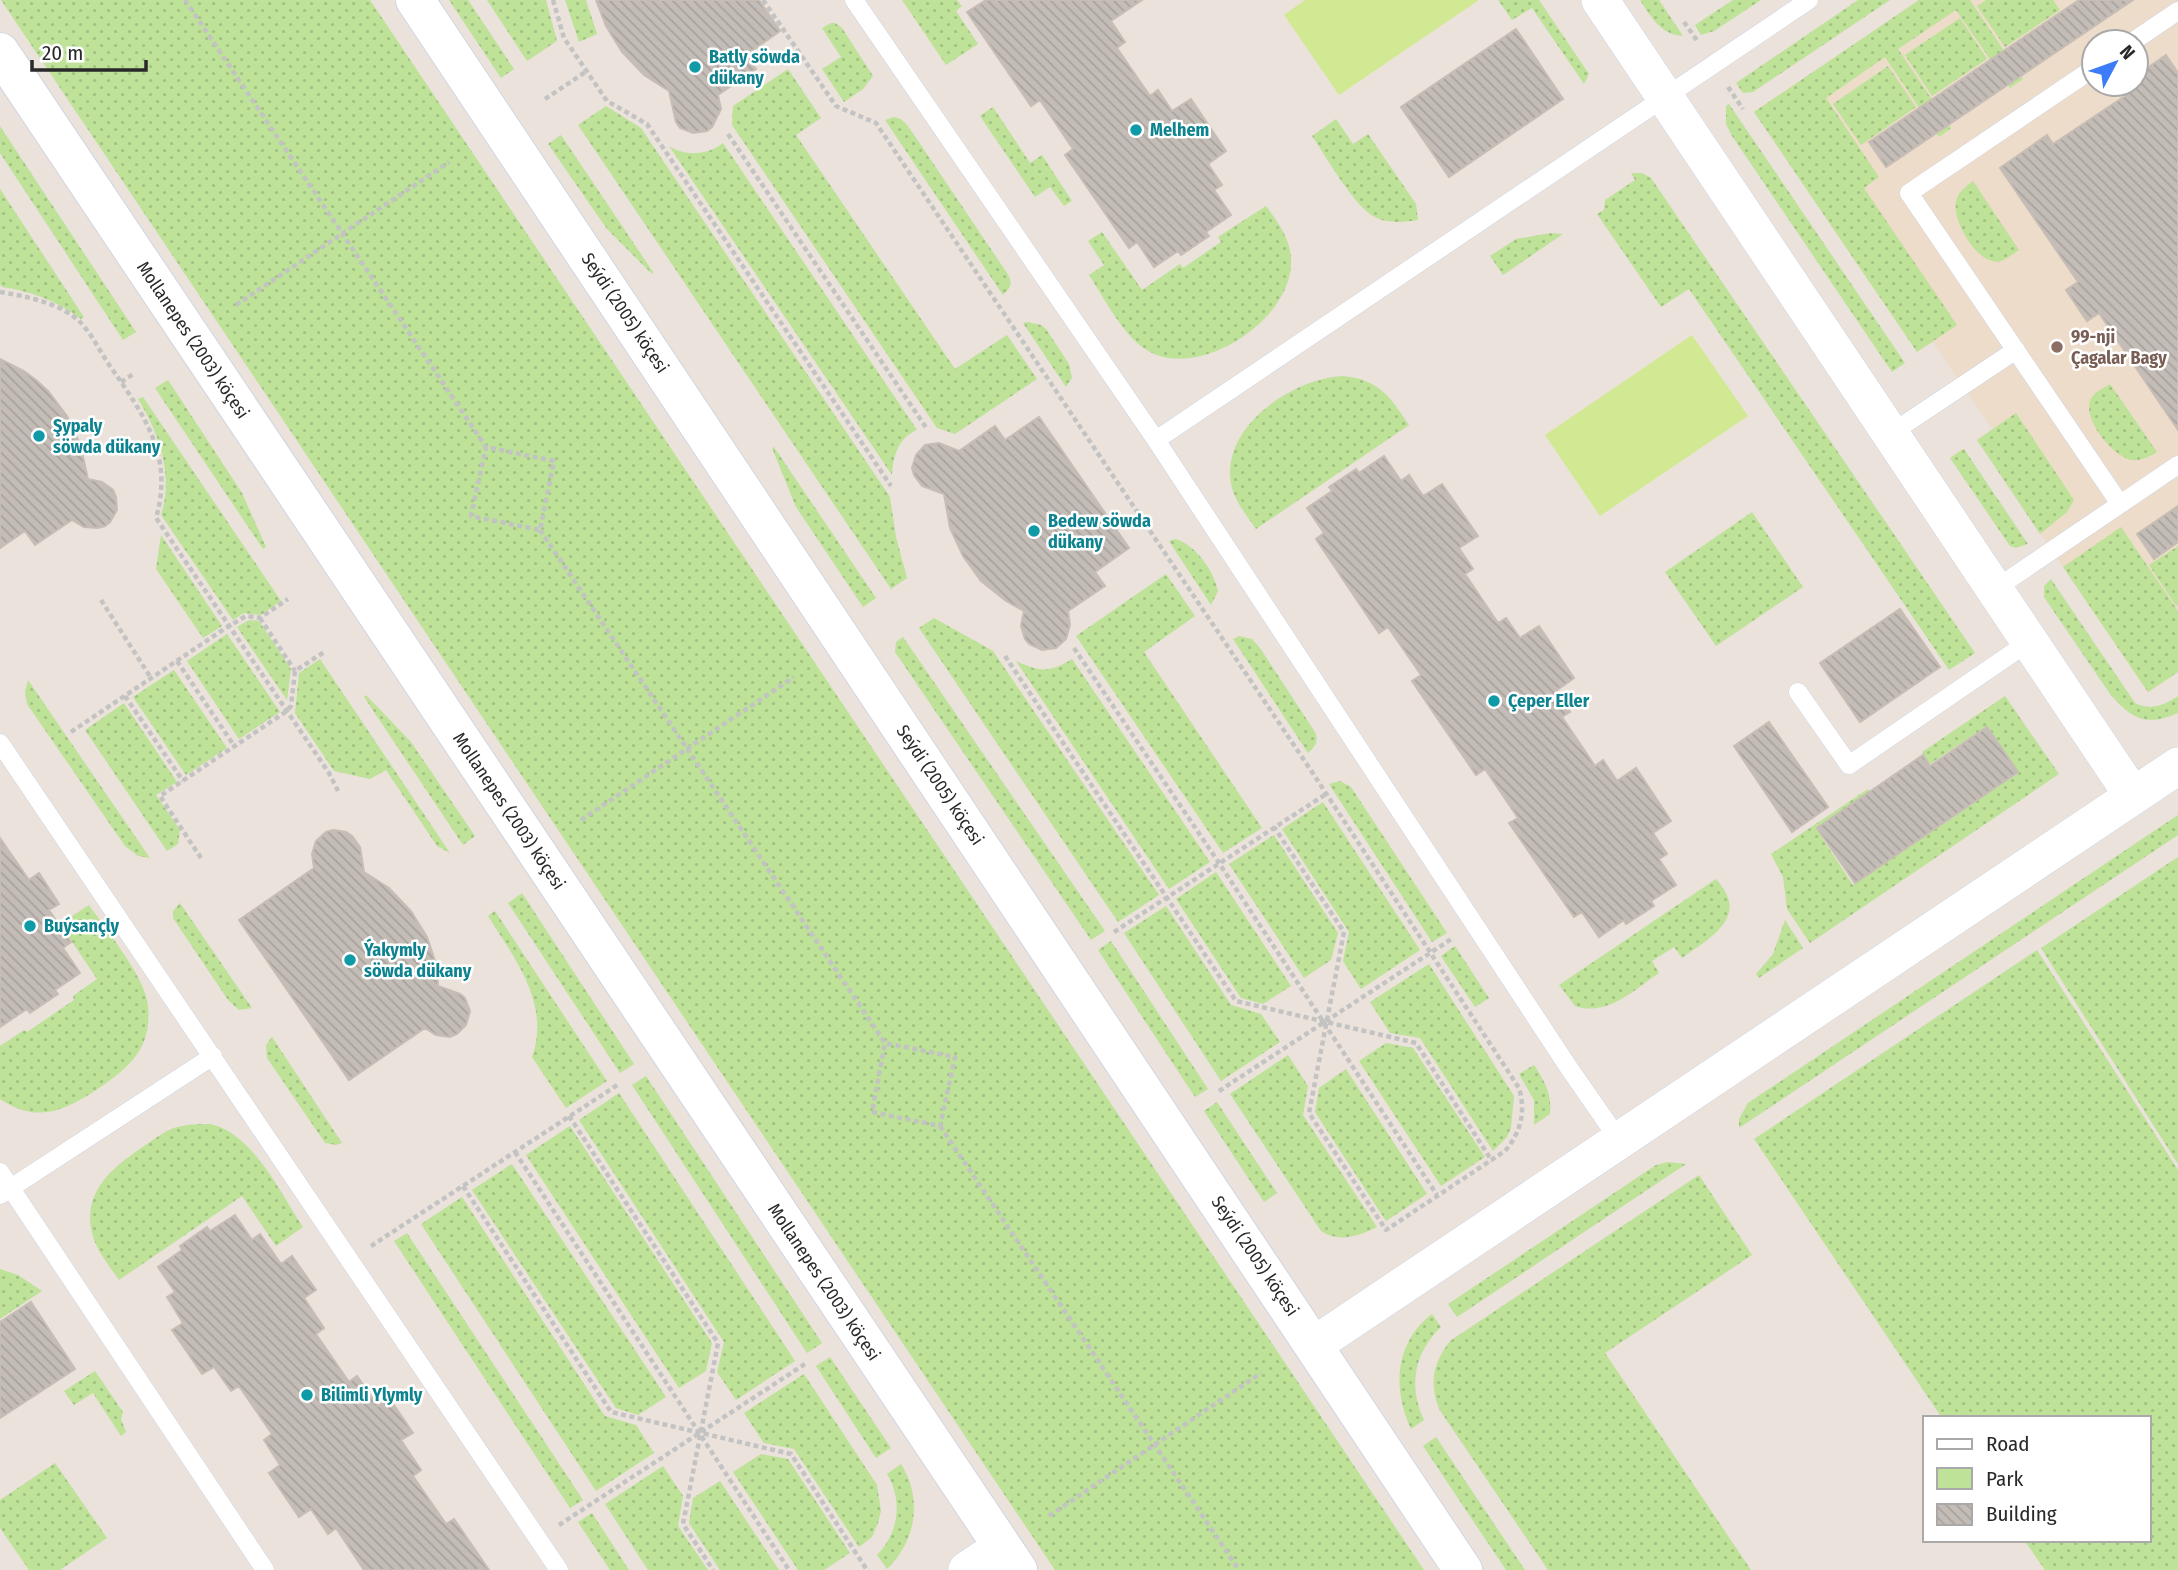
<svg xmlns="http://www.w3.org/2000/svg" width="2178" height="1570" viewBox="0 0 2178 1570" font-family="'Fira Sans Condensed',sans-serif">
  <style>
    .education { fill: #eddcca; fill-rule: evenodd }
    .green { fill: url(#green-dots) }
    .pitch { fill: #d2e993 }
    .building { fill: url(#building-back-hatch); stroke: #c7bdb5; stroke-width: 2 }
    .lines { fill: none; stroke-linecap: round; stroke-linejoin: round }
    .service-casing { stroke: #d0d6e2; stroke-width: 19 }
    .minor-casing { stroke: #d0d6e2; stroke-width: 38 }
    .tertiary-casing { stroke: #d0d6e2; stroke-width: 40 }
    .path { stroke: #c3c3c3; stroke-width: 4.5; stroke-dasharray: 5 3.5; stroke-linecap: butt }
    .service { stroke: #fff; stroke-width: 18 }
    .minor { stroke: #fff; stroke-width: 37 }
    .tertiary { stroke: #fff; stroke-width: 38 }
    .culture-dot { fill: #0f9aa8; stroke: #fff; stroke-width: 2.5 }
    .education-dot { fill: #8d6e63; stroke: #fff; stroke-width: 2.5 }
    .labels { text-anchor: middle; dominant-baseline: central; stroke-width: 5; stroke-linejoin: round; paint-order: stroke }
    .culture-label { font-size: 18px; font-weight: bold; fill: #0d838f; stroke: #fff; text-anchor: start }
    .street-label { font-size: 18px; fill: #292929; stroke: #fff }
    .education-label { font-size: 18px; font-weight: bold; fill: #785e54; stroke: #fff; text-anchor: start }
  </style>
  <defs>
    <pattern id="green-dots" width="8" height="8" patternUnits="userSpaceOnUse" patternTransform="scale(1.75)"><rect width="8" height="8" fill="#bde298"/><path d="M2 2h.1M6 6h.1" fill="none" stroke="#a2c283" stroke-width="1.8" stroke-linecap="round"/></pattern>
    <pattern id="building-back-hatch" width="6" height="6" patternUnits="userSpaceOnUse" patternTransform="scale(1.75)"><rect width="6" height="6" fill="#c4bdb7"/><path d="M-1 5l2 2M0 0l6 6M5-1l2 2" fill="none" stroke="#a8a29d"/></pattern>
  </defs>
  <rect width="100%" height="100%" fill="#ebe2db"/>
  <!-- education -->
  <path class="education" d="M 1919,0 L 2178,0 L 2178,672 L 2148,693 L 1977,440 L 1992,429 L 1933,342 L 1917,352 L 1754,112 ZM 2094,42 L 2136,42 L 2136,84 L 2094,84 Z"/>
  <!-- green -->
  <path class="green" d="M 1,0 L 370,0 L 1424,1570 L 1055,1570 Z
    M 449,0 L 468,0 L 514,69 L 501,78 Z
    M 487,0 L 546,0 L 557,41 L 527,61 Z
    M 565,0 L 586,0 L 597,34 L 579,42 Z
    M 902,0 L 957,0 L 962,6 L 956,11 L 978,44 L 946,65 Z
    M 1498,0 L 1539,0 L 1589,74 L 1584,84 L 1532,8 L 1512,20 Z
    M 1640,0 L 1659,0 L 1683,36 C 1661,35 1651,17 1640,0 Z
    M 1733,0 L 1761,0 L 1714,31 L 1701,35 L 1695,25 Z
    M 1858,0 L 1890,0 L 1753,92 L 1743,93 L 1736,83 Z
    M 1919,0 L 1970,0 L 2023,79 L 2010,88 L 1956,10 L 1898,49 L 1951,128 L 1939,137 L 1885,57 L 1826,98 L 1879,177 L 1864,188 L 1957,325 L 1917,352 L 1754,112 Z
    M 1986,0 L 2053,0 L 2060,10 L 2005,47 L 1977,6 Z
    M 1960,18 L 1987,59 L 1932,96 L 1905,55 Z
    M 831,23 L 835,23 L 842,28 L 873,76 L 863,89 L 844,102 L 822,69 L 841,57 L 822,28 Z
    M 1888,66 L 1916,107 L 1861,145 L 1833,104 Z
    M 788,69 L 821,118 L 796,135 L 955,369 L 1007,335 L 1037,379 L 955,434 L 937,428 L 732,125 L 733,106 Z
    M 1729,104 L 1905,363 L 1892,372 L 1732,136 L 1726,124 L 1726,106 Z
    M 606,106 L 641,128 L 890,497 L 896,537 L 907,578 L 891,589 L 578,125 Z
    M 993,107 L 1030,163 L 1042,155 L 1072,201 L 1064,206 L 1050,187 L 1035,197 L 980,116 Z
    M 894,117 L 901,119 L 908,126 L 1007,273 C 1013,283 1011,287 1003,295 L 885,120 Z
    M 1336,119 L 1353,144 L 1368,134 L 1416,204 L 1418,220 C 1404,222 1387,224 1375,217 C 1354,207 1326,156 1312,136 Z
    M 0,126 L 136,332 L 123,340 L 0,153 Z
    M 561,135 L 653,272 L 652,274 L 607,229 L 548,144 Z
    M 723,143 L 917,430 C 898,438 893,456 892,475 L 669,146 C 686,157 708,155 723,143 Z
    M 1631,173 L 1642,173 L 1651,178 L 1975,653 L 1949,670 L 1689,289 L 1661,307 L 1597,214 L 1604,210 L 1605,200 L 1635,180 Z
    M 1973,181 L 2019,250 C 2014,253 2007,259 2001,261 C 1978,267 1952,221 1956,202 C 1958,192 1965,187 1973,181 Z
    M 0,189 L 84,317 L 81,319 C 57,301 31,291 2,287 L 0,284 Z
    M 1266,206 C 1277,221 1290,238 1291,258 C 1295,318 1201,381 1148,351 C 1124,337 1104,298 1089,275 L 1104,265 L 1088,241 L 1102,232 L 1142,290 L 1180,264 L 1183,268 L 1221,242 L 1218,237 Z
    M 1551,233 L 1563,234 L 1503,275 L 1490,256 L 1516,239 Z
    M 1028,322 L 1041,325 L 1046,329 L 1069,364 L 1072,378 L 1066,387 L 1023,323 Z
    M 1343,376 C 1380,380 1390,397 1409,425 L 1256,529 C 1248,517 1236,503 1232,488 C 1217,429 1292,378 1343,376 Z
    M 168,380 L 242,493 L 266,547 L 263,549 L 155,388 Z
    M 2110,384 L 2157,452 C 2149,457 2141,461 2131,460 C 2112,456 2079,416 2092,397 C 2096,391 2104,388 2110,384 Z
    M 143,397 L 281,601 L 261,615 L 244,613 L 233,620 L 161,515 C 174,475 159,433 138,399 Z
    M 2016,413 L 2074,500 L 2067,512 L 2040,534 L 1977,440 Z
    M 774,447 L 876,598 L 863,607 L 796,507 L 772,448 Z
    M 1963,449 L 1964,449 L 2028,544 L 2016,548 L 2010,546 L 1950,458 Z
    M 1752,512 L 1803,587 L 1716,646 L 1665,572 Z
    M 2121,527 L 2178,611 L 2178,672 L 2148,692 L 2063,567 Z
    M 161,535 L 222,626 L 203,638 L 156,569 Z
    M 1175,539 C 1195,544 1214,571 1218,591 L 1211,605 L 1169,541 Z
    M 2178,546 L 2178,605 L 2176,606 L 2149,565 Z
    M 1166,574 L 1195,616 L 1144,652 L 1262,828 L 1223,853 L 1076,636 Z
    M 2051,579 L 2135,703 C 2150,711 2165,705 2178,696 L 2178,713 C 2145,727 2132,719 2110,694 L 2044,597 L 2044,586 Z
    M 934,618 L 993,651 L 1159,895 L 1118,922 L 919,628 Z
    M 249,620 L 259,621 L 291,669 L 287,700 L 237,627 Z
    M 227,634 L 280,712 L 239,739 L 187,661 Z
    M 1239,636 L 1252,639 L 1260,648 L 1315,732 C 1319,741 1315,747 1308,753 L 1233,639 Z
    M 903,637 L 1105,931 L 1091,940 L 895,652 L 896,642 Z
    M 320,659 L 450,853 L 437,846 L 386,770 L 370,779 L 334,771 L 295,713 L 299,673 Z
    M 1072,659 L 1210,862 L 1169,889 L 1016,661 C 1040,672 1049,673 1072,659 Z
    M 174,670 L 227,748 L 186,775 L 133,697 Z
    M 28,680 L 150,858 L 138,856 L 125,846 L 27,704 L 25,692 Z
    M 366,695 L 411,742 L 475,836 L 463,845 L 364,697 Z
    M 2005,696 L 2059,774 L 1810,943 L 1787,909 L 1783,877 L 1771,854 L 1868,789 L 1876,801 L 1822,838 L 1853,885 L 2018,773 L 1987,726 L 1930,764 L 1922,752 Z
    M 124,703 L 177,782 L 156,795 L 180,830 L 178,844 L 167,851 L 85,730 Z
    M 1340,781 L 1351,787 L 1447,933 L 1432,942 L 1329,784 Z
    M 1323,802 L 1420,950 L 1361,989 L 1343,961 L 1349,932 L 1282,829 Z
    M 2178,815 L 2178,835 L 1739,1128 L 1739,1119 L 1748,1103 Z
    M 1274,835 L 1338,933 L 1331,960 L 1304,978 L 1229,864 Z
    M 2178,857 L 2178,1164 L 2041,948 Z
    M 1216,872 L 1291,986 L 1263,1004 L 1241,998 L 1176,899 Z
    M 1716,879 C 1720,884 1726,891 1728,898 C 1738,925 1699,945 1682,958 L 1674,947 L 1652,961 L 1659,973 C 1634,990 1607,1017 1575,1006 L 1559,985 Z
    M 522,893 L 634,1064 L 620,1073 L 508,903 Z
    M 180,903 L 252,1008 L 239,1010 L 228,1000 L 173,918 L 173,911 Z
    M 89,905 C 106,930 146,978 148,1006 C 152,1048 130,1067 99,1088 C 65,1111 37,1124 0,1099 L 0,1046 L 24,1030 L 27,1032 L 74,1000 L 73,996 L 97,979 L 60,924 Z
    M 1166,906 L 1231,1005 L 1261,1014 L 1280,1042 L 1221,1081 L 1124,933 Z
    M 495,911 L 607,1081 L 566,1108 L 532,1057 C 551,1004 515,959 488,916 Z
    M 1785,920 L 1803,948 L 1759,978 L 1756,974 L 1773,954 Z
    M 1111,941 L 1208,1089 L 1195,1097 L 1098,950 Z
    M 1455,946 L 1489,998 L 1475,1007 L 1441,956 Z
    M 2037,950 L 2178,1170 L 2178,1570 L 2045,1570 L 2024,1540 L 2148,1540 L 2148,1418 L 1942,1418 L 1754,1139 Z
    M 1429,964 L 1514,1096 L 1511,1128 L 1507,1137 L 1493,1151 L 1420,1038 L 1390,1033 L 1370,1002 Z
    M 272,1037 L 342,1143 L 336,1145 L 325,1143 L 267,1058 L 266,1045 Z
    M 1386,1043 L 1413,1048 L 1485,1157 L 1441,1186 L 1359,1061 Z
    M 1288,1055 L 1308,1086 L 1303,1115 L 1377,1227 C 1359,1236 1339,1243 1321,1231 L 1230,1094 Z
    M 1534,1065 C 1545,1082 1552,1094 1550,1114 L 1534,1125 L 1534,1100 L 1519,1074 Z
    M 1346,1069 L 1427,1194 L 1386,1221 L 1315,1112 L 1319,1088 Z
    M 646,1076 L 822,1343 L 807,1353 L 632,1085 Z
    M 619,1093 L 795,1361 L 736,1400 L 717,1372 L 724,1342 L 579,1120 Z
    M 1217,1102 L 1277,1193 L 1264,1202 L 1204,1111 Z
    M 210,1124 C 253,1133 280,1193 303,1227 L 276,1246 L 242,1196 L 119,1280 C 108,1264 94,1248 91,1228 C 84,1189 116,1165 144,1146 C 156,1138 168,1128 182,1126 C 191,1124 201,1124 210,1124 Z
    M 570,1126 L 712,1343 L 706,1371 L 679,1388 L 526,1155 Z
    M 1668,1162 L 1686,1164 L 1457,1317 L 1448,1304 L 1656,1165 Z
    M 512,1164 L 666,1397 L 638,1415 L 616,1408 L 472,1190 Z
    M 1699,1175 L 1752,1255 L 1605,1353 L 1751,1570 L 1548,1570 L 1439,1409 C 1429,1383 1433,1363 1450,1341 Z
    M 462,1197 L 605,1416 L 636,1425 L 654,1453 L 596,1491 L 421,1224 Z
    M 407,1233 L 583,1500 L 570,1508 L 394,1241 Z
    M 0,1269 L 18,1275 L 42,1291 L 0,1319 Z
    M 1432,1314 L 1441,1327 C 1414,1353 1408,1386 1424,1420 L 1411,1429 C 1392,1389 1395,1342 1432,1314 Z
    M 830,1357 L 891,1448 L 876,1458 L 816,1366 Z
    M 95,1371 L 123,1412 L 121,1419 L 126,1432 L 121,1436 L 93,1393 L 74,1405 L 64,1391 Z
    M 804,1374 L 877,1485 L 881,1511 L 878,1523 L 872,1537 L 859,1547 L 794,1449 L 764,1443 L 744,1413 Z
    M 1436,1437 L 1525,1570 L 1506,1570 L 1423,1446 Z
    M 761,1454 L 788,1459 L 850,1553 L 824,1570 L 798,1570 L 733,1472 Z
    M 55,1463 L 107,1538 L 60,1570 L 29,1570 L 0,1528 L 0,1500 Z
    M 901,1464 C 923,1499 916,1541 887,1569 L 877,1555 C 899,1533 903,1500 887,1474 Z
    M 663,1466 L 683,1496 L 678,1526 L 708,1570 L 648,1570 L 605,1504 Z
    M 720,1481 L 779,1570 L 720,1570 L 689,1523 L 693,1498 Z
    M 592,1513 L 629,1570 L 610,1570 L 578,1522 Z"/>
  <!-- pitch -->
  <path class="pitch" d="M 1305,0 L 1479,0 L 1339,95 L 1284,15 Z
    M 1692,335 L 1748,416 L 1600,516 L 1545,435 Z"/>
  <!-- building -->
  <path class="building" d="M 596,0 L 759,0 L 780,31 L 746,55 L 756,69 L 718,95 L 721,109 L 712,127 L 707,131 L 693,133 L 680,128 L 676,122 L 669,91 L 644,75 L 622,52 L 606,26 Z
    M 986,0 L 1142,0 L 1111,21 L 1125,42 L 1117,48 L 1150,96 L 1158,90 L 1172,111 L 1191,99 L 1226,151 L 1208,164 L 1222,185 L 1214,190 L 1231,215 L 1206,232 L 1209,236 L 1181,255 L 1178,251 L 1154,267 L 1137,242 L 1129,248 L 1065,155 L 1073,149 L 1040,100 L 1031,106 L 967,12 Z
    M 2079,0 L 2133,0 L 1886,167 L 1869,142 Z
    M 1516,29 L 1563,99 L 1449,177 L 1401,107 Z
    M 2166,55 L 2178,73 L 2178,430 L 2099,313 L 2087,321 L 2066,290 L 2078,282 L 2000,168 L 2047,135 L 2053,144 L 2128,94 L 2122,85 L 2136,84 L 2136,76 Z
    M 0,359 L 24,371 L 36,380 L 48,391 L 67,416 L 80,444 L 88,479 L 102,482 L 113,490 L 116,497 L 117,510 L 110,522 L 105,526 L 98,528 L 84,527 L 72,520 L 35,545 L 25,531 L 0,548 Z
    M 1039,417 L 1129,548 L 1095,572 L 1105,586 L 1068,611 L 1070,625 L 1066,639 L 1056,648 L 1042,650 L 1029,644 L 1025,639 L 1021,626 L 1024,611 L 1006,601 L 981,581 L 963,556 L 950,528 L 944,494 L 922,486 L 914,475 L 912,468 L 916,455 L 925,445 L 939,443 L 959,451 L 995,426 L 1005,440 Z
    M 1384,456 L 1401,481 L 1409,475 L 1423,496 L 1442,484 L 1478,536 L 1459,548 L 1473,569 L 1465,574 L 1498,623 L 1506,618 L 1520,638 L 1539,626 L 1574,678 L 1556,691 L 1570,712 L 1562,717 L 1595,766 L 1603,760 L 1617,781 L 1636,768 L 1671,821 L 1653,833 L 1667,854 L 1659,859 L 1676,885 L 1651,901 L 1654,906 L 1626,924 L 1624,920 L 1599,937 L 1582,912 L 1574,917 L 1509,823 L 1518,818 L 1485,769 L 1476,775 L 1412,681 L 1421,675 L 1388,627 L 1379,633 L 1316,539 L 1324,533 L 1307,508 L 1332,491 L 1329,487 L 1356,469 L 1359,473 Z
    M 2178,506 L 2178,542 L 2154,559 L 2137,534 Z
    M 1900,609 L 1940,667 L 1860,722 L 1820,663 Z
    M 1769,722 L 1828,807 L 1792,832 L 1734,746 Z
    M 1987,727 L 2018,772 L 1855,883 L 1817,828 L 1923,755 L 1930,766 Z
    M 333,830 L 346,832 L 352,836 L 360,847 L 364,872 L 389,888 L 411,911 L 427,937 L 437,967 L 438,986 L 460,994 L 465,998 L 470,1011 L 466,1025 L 457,1034 L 450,1037 L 436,1035 L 425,1028 L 349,1080 L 239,920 L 314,868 L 312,854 L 316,841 L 326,832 Z
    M 0,838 L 29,880 L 39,873 L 59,904 L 49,910 L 71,942 L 63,948 L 80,973 L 55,990 L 58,994 L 30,1013 L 27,1009 L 0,1027 Z
    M 235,1215 L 252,1240 L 260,1234 L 281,1264 L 292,1256 L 316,1290 L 304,1298 L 324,1328 L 316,1334 L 349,1382 L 357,1376 L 378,1406 L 389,1398 L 413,1433 L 401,1440 L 421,1470 L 413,1476 L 446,1524 L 454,1519 L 489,1570 L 364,1570 L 336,1528 L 328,1534 L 311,1509 L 299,1517 L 269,1473 L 280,1465 L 264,1440 L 272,1434 L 239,1386 L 231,1391 L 214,1367 L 202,1374 L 172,1330 L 183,1323 L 167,1297 L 175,1292 L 158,1267 L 182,1250 L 180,1246 L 207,1227 L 210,1231 Z
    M 31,1302 L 75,1369 L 0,1418 L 0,1322 Z"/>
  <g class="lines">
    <!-- service casing -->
    <g class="service-casing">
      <path id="service" d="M 854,0 L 1156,440 L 1569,1068 L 1619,1140
        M 2132,42 L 2178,11
        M 2094,68 L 1909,193 L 2120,504
        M 1890,434 L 2016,350
        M 1156,440 L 1809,0
        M 1995,589 L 2178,465
        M 1798,692 L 1849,765 L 2030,641
        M 0,743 L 559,1570
        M 0,1172 L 265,1570
        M 0,1195 L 213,1056"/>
    </g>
    <!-- minor casing -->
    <g class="minor-casing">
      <path id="minor" d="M 1600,0 L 2133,796
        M 1314,1345 L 2178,766
        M 967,1570 L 1002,1547"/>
    </g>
    <!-- tertiary casing -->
    <g class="tertiary-casing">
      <path id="tertiary" d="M 415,0 L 1463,1570
        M 0,52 L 1018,1570"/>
    </g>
    <!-- path -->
    <path class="path" d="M 185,0 L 486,447 L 554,461 L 540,530 L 471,516 L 486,447
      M 553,0 L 564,38 L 607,101 L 647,124 L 891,486
      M 763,0 L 836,106 L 876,123 L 1314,775 L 1519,1088 C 1526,1112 1521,1132 1505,1151 L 1386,1230 L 1309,1113 L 1344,932 L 1274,827
      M 1684,22 L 1698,42
      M 1728,87 L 1743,109
      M 545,99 L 587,71
      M 728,134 L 927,429
      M 0,292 C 25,296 61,303 80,322 C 92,334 100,352 110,366 C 144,415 174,456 156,518 L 329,773 L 338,791
      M 236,305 L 449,162
      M 121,382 L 135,373
      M 540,530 L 885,1043 L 955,1057 L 940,1126 L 872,1112 L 885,1043
      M 101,600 L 151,678
      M 260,618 L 295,671
      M 1074,648 L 1219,863 L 1437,1195
      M 1005,656 L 1236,1001 L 1416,1043 L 1492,1161
      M 177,661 L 235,747
      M 125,696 L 183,781
      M 71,732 L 224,629 L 246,616 L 260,618 L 288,599
      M 581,820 L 794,677
      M 201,858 L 160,796 L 287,711 L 291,706 L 295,671 L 324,652
      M 1114,932 L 1326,794
      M 1219,1091 L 1453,938
      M 569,1116 L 718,1343 L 683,1524 L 713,1570
      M 940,1126 L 1239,1570
      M 515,1152 L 789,1570
      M 463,1186 L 611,1412 L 791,1454 L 867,1570
      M 371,1246 L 619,1084
      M 1049,1516 L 1261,1373
      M 559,1525 L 805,1364"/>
    <!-- service -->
    <use href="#service" class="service"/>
    <!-- minor -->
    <use href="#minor" class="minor"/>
    <!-- tertiary -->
    <use href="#tertiary" class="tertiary"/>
  </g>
  <!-- markers -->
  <g class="culture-dot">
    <circle cx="695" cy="67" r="7"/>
    <circle cx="1136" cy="130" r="7"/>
    <circle cx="39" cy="436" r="7"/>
    <circle cx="1034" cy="531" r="7"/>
    <circle cx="1494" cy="701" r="7"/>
    <circle cx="30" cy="926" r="7"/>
    <circle cx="350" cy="960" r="7"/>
    <circle cx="307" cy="1395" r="7"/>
  </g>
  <circle class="education-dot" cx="2057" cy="347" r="7"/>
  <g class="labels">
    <!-- culture labels -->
    <g class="culture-label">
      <text x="709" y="57">Batly söwda<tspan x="709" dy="21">dükany</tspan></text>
      <text x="1150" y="130">Melhem</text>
      <text x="53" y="426">Şypaly<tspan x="53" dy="21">söwda dükany</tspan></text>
      <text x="1048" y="521">Bedew söwda<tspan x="1048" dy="21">dükany</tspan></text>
      <text x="1508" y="701">Çeper Eller</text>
      <text x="44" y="926">Buýsançly</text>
      <text x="364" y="950">Ýakymly<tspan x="364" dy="21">söwda dükany</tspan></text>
      <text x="321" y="1395">Bilimli Ylymly</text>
    </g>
    <!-- street labels -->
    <g class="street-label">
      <text transform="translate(625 313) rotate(56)">Seýdi (2005) köçesi</text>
      <text transform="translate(193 340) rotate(56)">Mollanepes (2003) köçesi</text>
      <text transform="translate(940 785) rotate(56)">Seýdi (2005) köçesi</text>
      <text transform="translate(509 811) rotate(56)">Mollanepes (2003) köçesi</text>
      <text transform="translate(1255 1256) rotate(56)">Seýdi (2005) köçesi</text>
      <text transform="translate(824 1282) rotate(56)">Mollanepes (2003) köçesi</text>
    </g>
    <!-- education labels -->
    <g class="education-label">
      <text x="2071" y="337">99-nji<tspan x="2071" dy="21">Çagalar Bagy</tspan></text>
    </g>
  </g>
  <!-- legend -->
  <rect x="1923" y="1416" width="228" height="126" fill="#ffffff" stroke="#a9a9a9" stroke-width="2"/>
  <rect x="1937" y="1439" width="35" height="10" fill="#ffffff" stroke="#a9a9a9" stroke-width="2"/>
  <text x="1986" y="1451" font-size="21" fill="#292929">Road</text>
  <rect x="1937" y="1468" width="35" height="21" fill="#bde298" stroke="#a9a9a9" stroke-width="2"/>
  <text x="1986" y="1486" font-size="21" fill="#292929">Park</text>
  <rect x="1937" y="1504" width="35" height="21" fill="url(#building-back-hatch)" stroke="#a9a9a9" stroke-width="2"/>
  <text x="1986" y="1521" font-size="21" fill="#292929">Building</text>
  <!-- north arrow -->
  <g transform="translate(2115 63) rotate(49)"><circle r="33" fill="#ffffff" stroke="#a9a9a9" stroke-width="2"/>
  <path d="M0-5L12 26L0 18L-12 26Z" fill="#3c7cf8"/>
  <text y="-10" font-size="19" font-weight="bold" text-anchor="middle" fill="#292929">N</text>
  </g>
  <!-- scale -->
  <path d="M32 60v10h114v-10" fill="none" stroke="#292929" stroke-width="3.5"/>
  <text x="42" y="60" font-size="21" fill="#292929" stroke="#ffffff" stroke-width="5" paint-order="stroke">20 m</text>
</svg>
